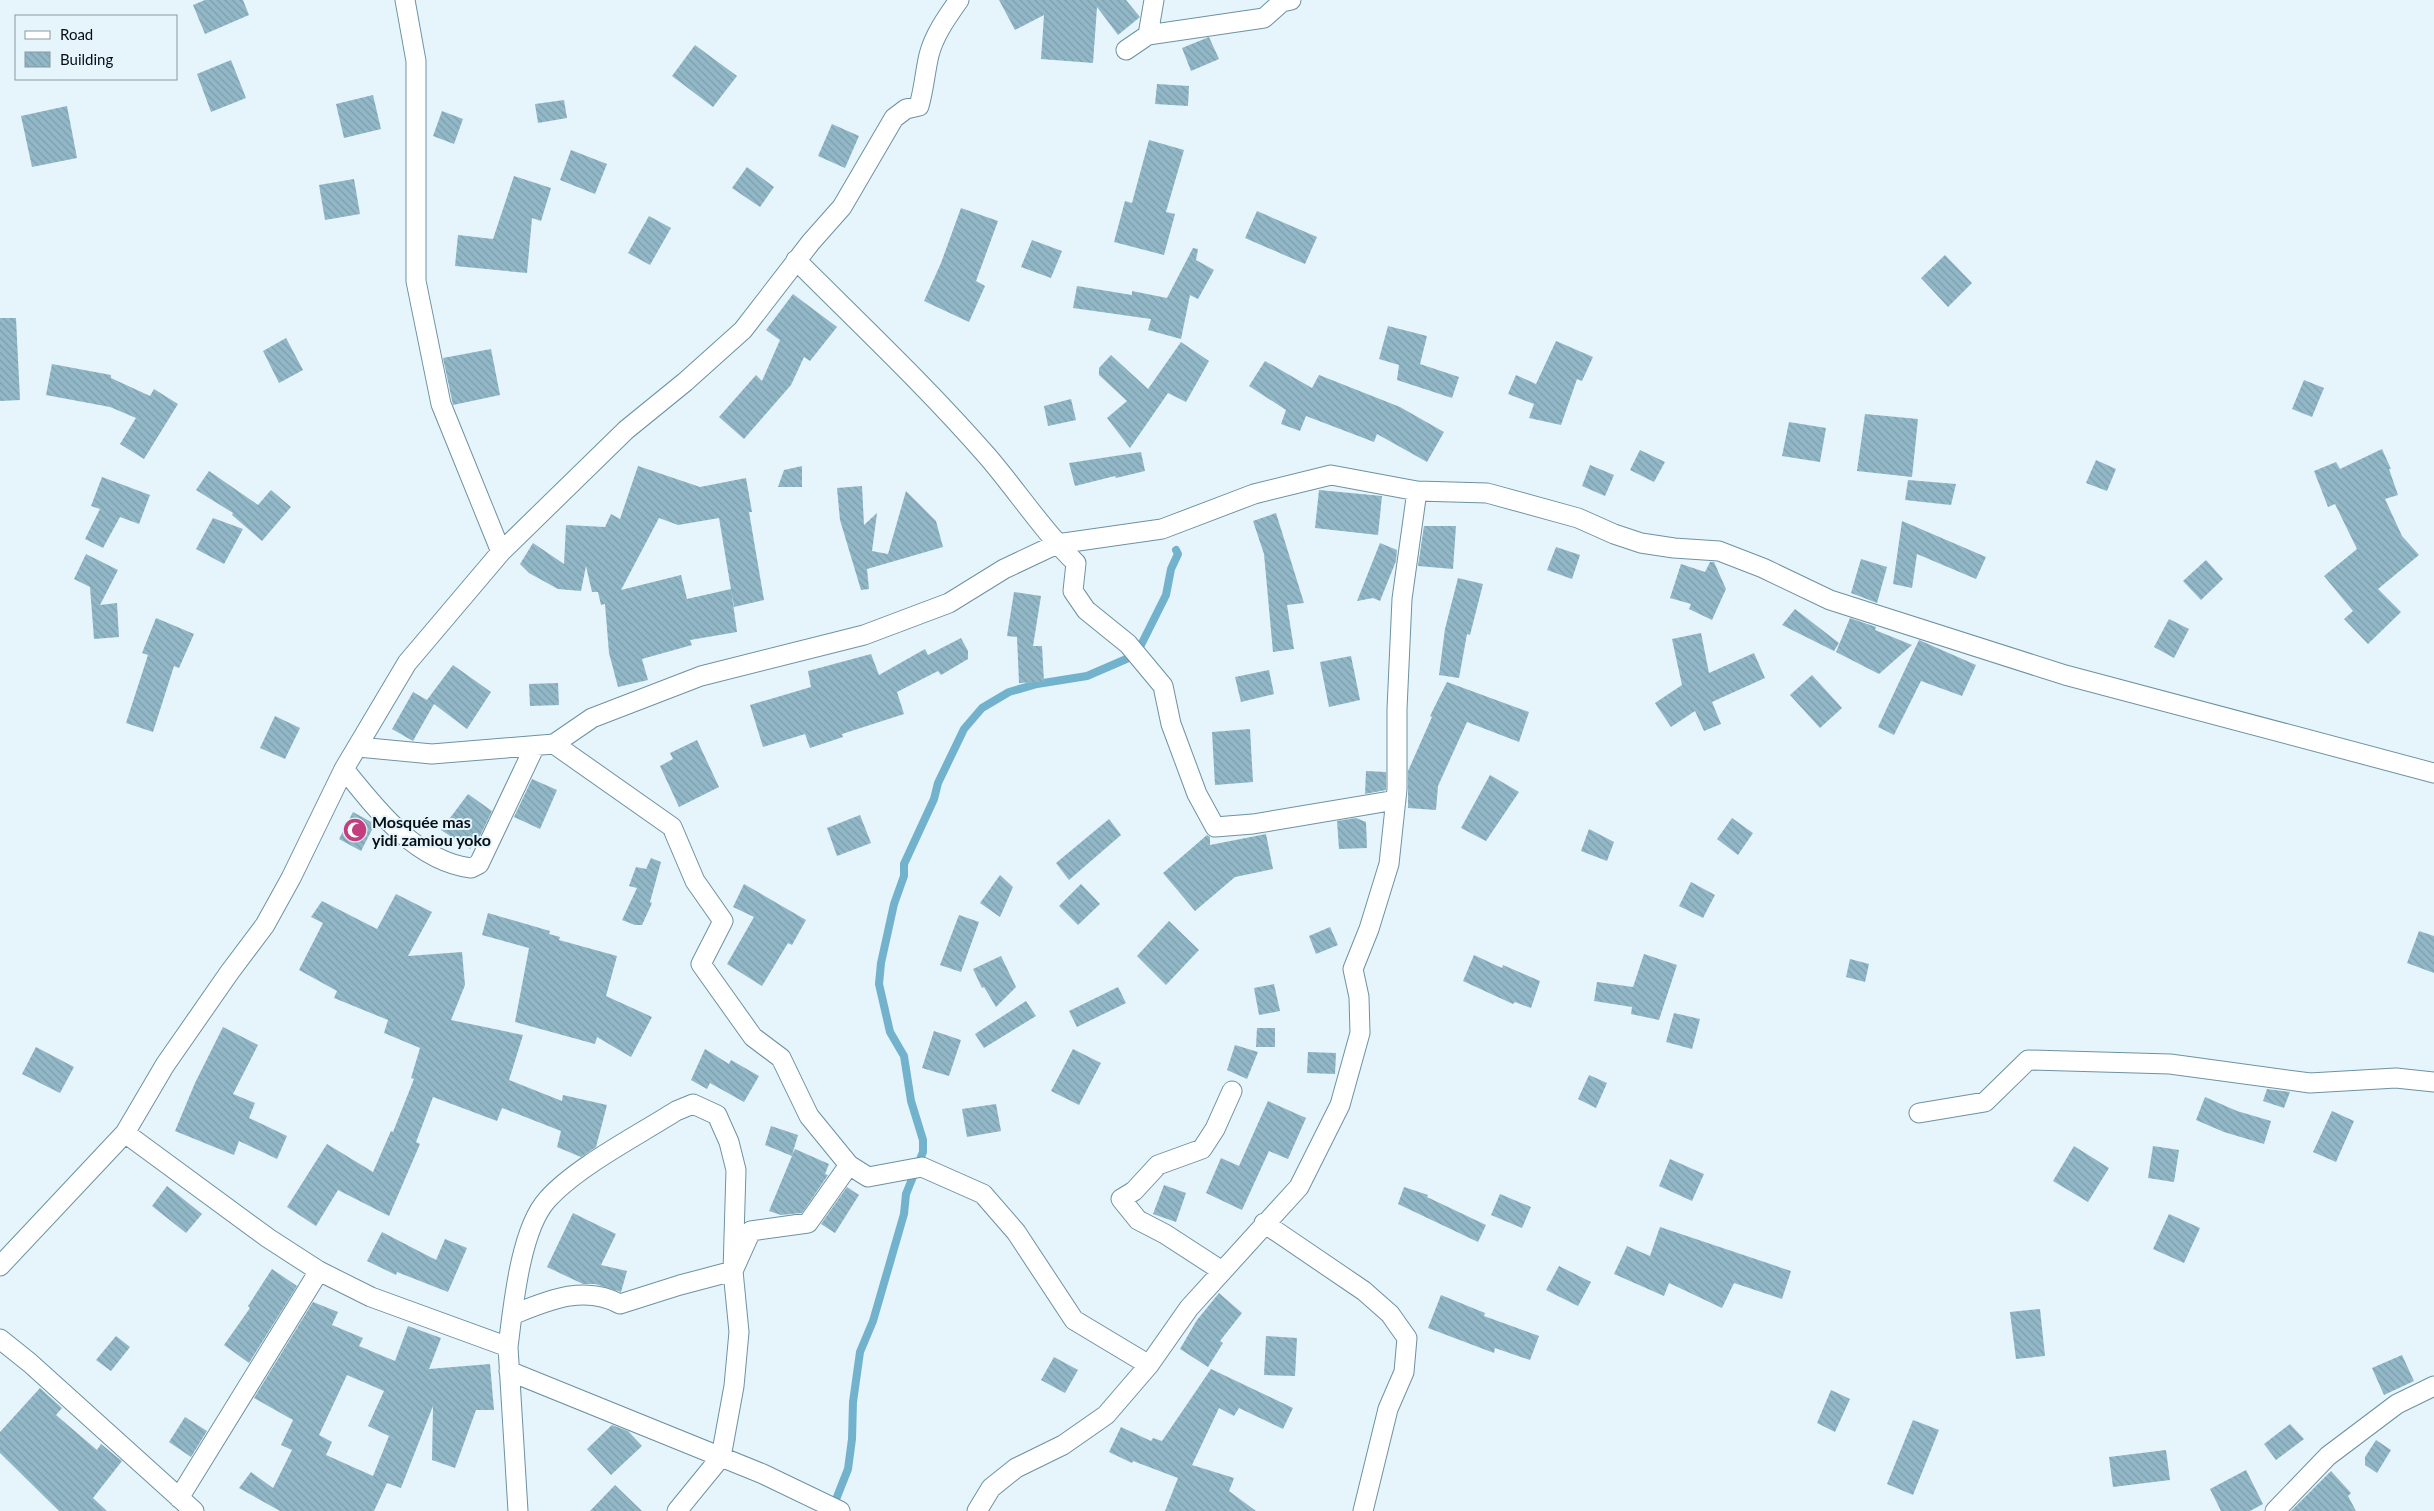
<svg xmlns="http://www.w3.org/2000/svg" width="2434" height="1511" viewBox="0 0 2434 1511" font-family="Lato,sans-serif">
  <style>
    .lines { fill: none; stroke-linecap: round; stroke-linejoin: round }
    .stream { stroke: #72b2cc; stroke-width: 8 }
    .building { fill: url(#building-back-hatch); fill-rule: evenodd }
    .street-casing { stroke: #6d92a2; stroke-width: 21 }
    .street { stroke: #fff; stroke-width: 19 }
    .labels { text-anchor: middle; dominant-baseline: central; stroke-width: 4; stroke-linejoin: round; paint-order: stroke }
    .poi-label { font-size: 16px; font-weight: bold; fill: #030f15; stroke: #e5f5fb; text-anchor: start }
  </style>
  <defs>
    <pattern id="building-back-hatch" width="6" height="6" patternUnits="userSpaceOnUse" patternTransform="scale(1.25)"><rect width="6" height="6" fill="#92b8c8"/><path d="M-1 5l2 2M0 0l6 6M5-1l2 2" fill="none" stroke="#7c9dab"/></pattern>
  </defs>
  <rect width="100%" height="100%" fill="#e5f5fb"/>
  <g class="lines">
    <!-- stream -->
    <path class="stream" d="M 833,1507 L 848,1469 L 852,1439 L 853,1402 L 860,1352 L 873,1321 L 904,1214 L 906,1194 L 923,1152 L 923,1140 L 911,1101 L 904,1056 L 890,1032 L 879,984 L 881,963 L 894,904 L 904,876 L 904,864 L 934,799 L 938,783 L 964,729 L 982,708 L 1009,692 L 1037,684 L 1087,676 L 1131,657 L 1140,647 L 1166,595 L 1171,569 L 1178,554 L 1176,550"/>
  </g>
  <!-- building -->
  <path class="building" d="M 205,0 L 243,0 L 249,15 L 205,34 L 193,5 Z
    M 999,0 L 1126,0 L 1140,17 L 1118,35 L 1097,7 L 1093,63 L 1041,59 L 1044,15 L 1015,30 Z
    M 1209,37 L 1219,59 L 1191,71 L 1182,48 Z
    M 695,45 L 737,76 L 713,107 L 672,76 Z
    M 231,60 L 246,98 L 211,112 L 197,74 Z
    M 1157,84 L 1189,86 L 1188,106 L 1155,104 Z
    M 373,95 L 381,129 L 344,138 L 336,104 Z
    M 564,100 L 567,118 L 538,123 L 535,104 Z
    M 67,106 L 77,158 L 32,167 L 21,116 Z
    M 442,111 L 463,119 L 454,144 L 433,136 Z
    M 832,124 L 859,136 L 845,168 L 818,156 Z
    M 1149,140 L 1184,150 L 1166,212 L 1175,214 L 1164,255 L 1114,242 L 1125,201 L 1132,203 Z
    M 571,150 L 607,164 L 595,194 L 560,180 Z
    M 747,167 L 774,187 L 760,207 L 732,188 Z
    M 514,176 L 551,188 L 541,221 L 532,218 L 527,273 L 455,266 L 458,235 L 493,239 Z
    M 354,179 L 360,214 L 325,220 L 319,185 Z
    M 961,208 L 998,221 L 976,281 L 985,286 L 969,322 L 924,301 L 941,263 Z
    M 1257,211 L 1317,237 L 1305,264 L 1245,238 Z
    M 649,216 L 671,228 L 650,265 L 628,253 Z
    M 1032,240 L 1062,251 L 1051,278 L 1021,267 Z
    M 1193,248 L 1198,249 L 1196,260 L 1214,270 L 1198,299 L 1190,295 L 1181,339 L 1148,330 L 1151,319 L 1073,308 L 1077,286 L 1132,295 L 1132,291 L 1167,298 Z
    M 1945,255 L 1972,283 L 1948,307 L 1921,278 Z
    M 793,294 L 837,327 L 810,361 L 804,357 L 791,385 L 744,439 L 719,417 L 756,375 L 762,381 L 780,340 L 766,330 Z
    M 0,318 L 16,318 L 20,400 L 0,401 Z
    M 1388,326 L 1427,336 L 1420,364 L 1459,377 L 1452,398 L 1397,380 L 1399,365 L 1379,359 Z
    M 286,338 L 303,370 L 279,383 L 263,351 Z
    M 1556,341 L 1593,357 L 1582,381 L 1577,379 L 1561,425 L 1529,418 L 1534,404 L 1508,394 L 1516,375 L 1536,384 Z
    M 1181,342 L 1209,361 L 1186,402 L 1168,393 L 1130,448 L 1107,418 L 1127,401 L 1099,375 L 1099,368 L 1111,355 L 1148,389 Z
    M 491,349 L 500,395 L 453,405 L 443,358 Z
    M 1265,361 L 1312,388 L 1319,375 L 1400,407 L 1444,432 L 1427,462 L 1377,434 L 1374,442 L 1306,416 L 1300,431 L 1281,424 L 1286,410 L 1249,386 Z
    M 52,364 L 111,375 L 111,378 L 150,396 L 154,389 L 178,404 L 144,459 L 120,444 L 136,418 L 110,407 L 46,395 Z
    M 2304,380 L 2324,388 L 2312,417 L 2292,409 Z
    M 1071,399 L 1076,420 L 1048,426 L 1044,406 Z
    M 1865,414 L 1918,419 L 1912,477 L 1857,471 Z
    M 1789,422 L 1826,428 L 1820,462 L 1782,456 Z
    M 2382,449 L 2391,469 L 2389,469 L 2398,495 L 2385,499 L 2402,536 L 2419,555 L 2378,589 L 2401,612 L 2368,644 L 2344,619 L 2353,611 L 2324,576 L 2357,549 L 2335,504 L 2328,507 L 2314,471 L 2336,462 L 2340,469 Z
    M 1640,450 L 1665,462 L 1654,482 L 1630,470 Z
    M 1141,452 L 1145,471 L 1116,478 L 1115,476 L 1075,486 L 1069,463 Z
    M 2096,460 L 2116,469 L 2107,491 L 2086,483 Z
    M 1590,465 L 1614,475 L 1605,496 L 1582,486 Z
    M 638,466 L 700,487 L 746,478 L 752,512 L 749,512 L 764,600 L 734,607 L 719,518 L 678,525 L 659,518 L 621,590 L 681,575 L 687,599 L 731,589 L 737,632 L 690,640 L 692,645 L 642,659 L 648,680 L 618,687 L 609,653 L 605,604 L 601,605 L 598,592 L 592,592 L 586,566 L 581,591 L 558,589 L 529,573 L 520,564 L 533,543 L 564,564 L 566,525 L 605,527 L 611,514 L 620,519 Z
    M 802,466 L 802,487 L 778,487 L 784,470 Z
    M 209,471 L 258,505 L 271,490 L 291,507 L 262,541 L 232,515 L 233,513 L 196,490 Z
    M 102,477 L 150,495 L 139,524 L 120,517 L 103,548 L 85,539 L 100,509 L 91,506 Z
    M 1908,480 L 1956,484 L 1951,505 L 1905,500 Z
    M 862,486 L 864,525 L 877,513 L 872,551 L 888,554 L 906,491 L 936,521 L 943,547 L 867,569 L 869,589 L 861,590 L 840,520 L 837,488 Z
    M 1319,490 L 1382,496 L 1378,535 L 1315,528 Z
    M 1276,513 L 1304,603 L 1287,605 L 1294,649 L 1273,652 L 1264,554 L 1253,521 Z
    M 213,518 L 243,529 L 224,564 L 196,549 Z
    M 1902,521 L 1986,557 L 1976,579 L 1917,554 L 1912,588 L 1893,584 Z
    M 1424,526 L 1456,526 L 1453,569 L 1418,566 Z
    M 1380,543 L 1397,550 L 1396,561 L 1380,601 L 1373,598 L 1357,601 Z
    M 1556,547 L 1580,555 L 1572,579 L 1547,570 Z
    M 86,554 L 118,570 L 100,605 L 117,603 L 119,637 L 94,639 L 90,587 L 74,579 Z
    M 1861,559 L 1887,567 L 1877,603 L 1851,593 Z
    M 2206,560 L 2223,579 L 2201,600 L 2183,581 Z
    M 1710,562 L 1714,562 L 1726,589 L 1712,620 L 1689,609 L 1691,604 L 1670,598 L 1681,564 L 1705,572 Z
    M 1458,578 L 1483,584 L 1470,635 L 1467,634 L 1459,678 L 1439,675 L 1445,629 Z
    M 1014,592 L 1041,596 L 1033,646 L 1042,646 L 1044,682 L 1019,683 L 1017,637 L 1007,636 Z
    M 1795,609 L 1839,643 L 1834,651 L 1782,625 Z
    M 156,618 L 194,634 L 179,668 L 174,666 L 153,732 L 126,723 L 148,655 L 142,653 Z
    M 1850,618 L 1876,627 L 1875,630 L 1912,645 L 1879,674 L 1836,652 Z
    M 2169,619 L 2189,629 L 2174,658 L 2154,647 Z
    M 1701,633 L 1709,673 L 1754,653 L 1765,678 L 1712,702 L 1721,724 L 1704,731 L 1695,711 L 1671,727 L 1655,703 L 1682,685 L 1672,639 Z
    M 961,638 L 968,651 L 968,659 L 941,675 L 938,671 L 897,692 L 904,714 L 842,734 L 843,737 L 810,748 L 805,734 L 763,747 L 750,705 L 811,687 L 808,671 L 871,654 L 879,675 L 925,649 L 928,655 Z
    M 1919,640 L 1976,665 L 1962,696 L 1921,681 L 1894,735 L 1878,727 Z
    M 1351,656 L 1360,700 L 1329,707 L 1320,662 Z
    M 453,665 L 491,692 L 467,729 L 434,704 L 413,741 L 392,729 L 413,692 L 427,700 Z
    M 1269,670 L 1274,694 L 1241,702 L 1235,677 Z
    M 1812,675 L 1842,708 L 1820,728 L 1790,695 Z
    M 1447,682 L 1529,712 L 1519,742 L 1467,722 L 1438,786 L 1436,810 L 1408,808 L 1408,771 L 1432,717 L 1430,716 Z
    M 558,683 L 559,705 L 530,706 L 529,684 Z
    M 275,716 L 300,728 L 285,759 L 260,748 Z
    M 1250,729 L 1253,782 L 1215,785 L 1212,732 Z
    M 697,740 L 719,787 L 679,807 L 660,766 L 673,759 L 670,753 Z
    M 1366,771 L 1386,772 L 1386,790 L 1365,794 Z
    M 1490,775 L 1519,792 L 1486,841 L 1461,828 Z
    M 532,779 L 557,790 L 540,829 L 514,817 Z
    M 468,794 L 492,811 L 480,836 L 470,849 L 441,830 Z
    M 353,812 L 375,824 L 361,851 L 339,839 Z
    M 860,815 L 871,843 L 837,856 L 827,828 Z
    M 1356,818 L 1366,822 L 1367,848 L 1339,849 L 1337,821 Z
    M 1732,818 L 1753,833 L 1738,855 L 1717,839 Z
    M 1109,819 L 1121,835 L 1069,880 L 1056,863 Z
    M 1589,829 L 1614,842 L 1607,861 L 1581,851 Z
    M 1266,834 L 1273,869 L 1235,877 L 1195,911 L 1163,873 L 1207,835 L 1210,837 L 1210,845 Z
    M 651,858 L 661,862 L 650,902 L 652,903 L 642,925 L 635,925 L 622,920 L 637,888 L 629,886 L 636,867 L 646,869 Z
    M 1000,875 L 1013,887 L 1000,917 L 980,903 Z
    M 1691,882 L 1715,895 L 1703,918 L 1679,906 Z
    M 744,884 L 806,920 L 792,945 L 788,943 L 762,986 L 727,964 L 754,917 L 733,907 Z
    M 1081,884 L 1100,904 L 1078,925 L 1059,906 Z
    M 396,894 L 432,912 L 408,956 L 462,952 L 465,985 L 451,1020 L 523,1035 L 509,1080 L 562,1101 L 563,1095 L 607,1105 L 596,1147 L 581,1157 L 557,1147 L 561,1131 L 502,1108 L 497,1121 L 433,1097 L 416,1142 L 420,1144 L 389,1216 L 338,1190 L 316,1226 L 287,1207 L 327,1144 L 373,1172 L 391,1131 L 393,1132 L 414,1079 L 411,1078 L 420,1048 L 384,1033 L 388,1020 L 334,998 L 337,991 L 299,970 L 323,923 L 311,917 L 322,901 L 377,929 Z
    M 488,913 L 550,931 L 549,934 L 560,937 L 559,940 L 617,956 L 606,996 L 652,1017 L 631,1057 L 597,1037 L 595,1044 L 515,1022 L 529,948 L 482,935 Z
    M 959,915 L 979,922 L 961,972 L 940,965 Z
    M 1169,921 L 1199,950 L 1166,985 L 1137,956 Z
    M 1330,927 L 1338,945 L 1316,954 L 1309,936 Z
    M 2419,931 L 2434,936 L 2434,973 L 2407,963 Z
    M 1644,954 L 1677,965 L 1659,1020 L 1631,1014 L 1632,1007 L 1594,1001 L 1597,982 L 1633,987 Z
    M 1474,955 L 1502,968 L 1503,965 L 1540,981 L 1531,1008 L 1515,1002 L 1513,1004 L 1463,981 Z
    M 1001,956 L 1016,987 L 996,1007 L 984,987 L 982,988 L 973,969 Z
    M 1850,959 L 1869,964 L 1865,982 L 1846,977 Z
    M 1274,984 L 1280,1011 L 1259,1015 L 1254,988 Z
    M 1118,987 L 1126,1003 L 1077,1027 L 1069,1011 Z
    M 1026,1001 L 1036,1016 L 984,1048 L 975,1034 Z
    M 1674,1013 L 1700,1019 L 1692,1049 L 1666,1042 Z
    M 223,1027 L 258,1045 L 233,1094 L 255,1103 L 249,1118 L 287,1136 L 277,1159 L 239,1141 L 234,1155 L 175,1131 L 195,1083 Z
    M 1257,1028 L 1275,1028 L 1275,1047 L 1256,1047 Z
    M 934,1031 L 961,1040 L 949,1076 L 922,1068 Z
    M 1235,1045 L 1258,1052 L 1247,1079 L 1227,1070 Z
    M 36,1047 L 74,1067 L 60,1093 L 22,1074 Z
    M 705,1049 L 729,1064 L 731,1060 L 759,1076 L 744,1102 L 710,1083 L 707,1089 L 691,1080 Z
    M 1073,1049 L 1101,1063 L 1079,1105 L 1051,1091 Z
    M 1308,1052 L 1336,1053 L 1335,1074 L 1307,1073 Z
    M 1589,1075 L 1607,1083 L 1596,1108 L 1578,1099 Z
    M 2267,1089 L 2290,1092 L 2284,1108 L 2263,1101 Z
    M 2205,1097 L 2237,1111 L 2271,1121 L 2264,1144 L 2224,1132 L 2196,1120 Z
    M 1268,1101 L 1306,1118 L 1288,1159 L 1269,1151 L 1242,1210 L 1206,1193 L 1221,1158 L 1239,1166 Z
    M 996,1104 L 1001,1131 L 967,1137 L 962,1109 Z
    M 2332,1111 L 2354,1121 L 2336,1162 L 2313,1152 Z
    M 771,1126 L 798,1135 L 792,1155 L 795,1149 L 829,1164 L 825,1174 L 828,1175 L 802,1213 L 781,1215 L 769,1211 L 792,1156 L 765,1145 Z
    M 2074,1146 L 2109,1168 L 2088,1202 L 2053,1181 Z
    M 2153,1146 L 2179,1150 L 2174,1182 L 2148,1178 Z
    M 1670,1159 L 1704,1174 L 1692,1201 L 1659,1186 Z
    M 1164,1185 L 1186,1193 L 1176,1222 L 1153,1214 Z
    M 167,1186 L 202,1214 L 186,1233 L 152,1206 Z
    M 847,1187 L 859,1195 L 835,1233 L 821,1224 Z
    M 1404,1187 L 1428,1195 L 1427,1197 L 1486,1225 L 1478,1242 L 1398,1204 Z
    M 1500,1194 L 1531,1207 L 1522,1228 L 1491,1215 Z
    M 573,1213 L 616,1234 L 601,1265 L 627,1271 L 621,1292 L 595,1284 L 583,1284 L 547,1267 Z
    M 2169,1214 L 2200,1228 L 2184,1263 L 2153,1249 Z
    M 1660,1227 L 1791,1271 L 1782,1299 L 1734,1283 L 1722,1308 L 1669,1283 L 1664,1296 L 1614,1274 L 1627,1246 L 1650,1256 Z
    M 382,1232 L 436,1260 L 445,1239 L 467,1248 L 448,1292 L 397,1272 L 396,1275 L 367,1261 Z
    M 1559,1266 L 1591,1282 L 1578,1306 L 1546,1290 Z
    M 272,1269 L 297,1286 L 249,1363 L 224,1345 L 250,1308 L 248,1306 Z
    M 1219,1293 L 1242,1313 L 1220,1341 L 1223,1343 L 1208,1367 L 1180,1349 L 1197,1320 Z
    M 1441,1295 L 1485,1313 L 1484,1316 L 1539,1336 L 1530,1360 L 1495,1348 L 1494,1353 L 1428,1328 Z
    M 313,1302 L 338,1312 L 332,1325 L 363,1338 L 359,1346 L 395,1361 L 408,1326 L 441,1338 L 429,1369 L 490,1364 L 494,1410 L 476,1410 L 455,1468 L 432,1460 L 433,1406 L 401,1488 L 387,1483 L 374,1511 L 280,1511 L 239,1488 L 251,1472 L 273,1488 L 292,1450 L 281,1445 L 293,1420 L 254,1398 ZM 347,1375 L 384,1391 L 368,1426 L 389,1436 L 373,1476 L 326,1455 L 332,1442 L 319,1435 Z
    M 2040,1309 L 2045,1356 L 2016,1359 L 2010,1312 Z
    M 116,1336 L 130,1347 L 111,1371 L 96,1360 Z
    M 1266,1336 L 1297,1338 L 1295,1376 L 1264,1375 Z
    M 2402,1355 L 2414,1381 L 2384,1395 L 2372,1368 Z
    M 1054,1357 L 1078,1370 L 1065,1393 L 1041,1380 Z
    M 1211,1369 L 1293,1408 L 1283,1429 L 1239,1408 L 1234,1416 L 1219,1408 L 1192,1465 L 1234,1478 L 1229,1491 L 1256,1511 L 1165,1511 L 1178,1478 L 1133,1461 L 1132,1463 L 1109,1452 L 1121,1427 L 1151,1441 L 1153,1438 L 1162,1441 Z
    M 40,1388 L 62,1408 L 56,1415 L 97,1450 L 101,1444 L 122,1461 L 93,1498 L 107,1511 L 59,1511 L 0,1453 L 0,1432 Z
    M 1831,1390 L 1850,1399 L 1835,1432 L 1817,1423 Z
    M 185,1417 L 207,1431 L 191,1457 L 169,1442 Z
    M 1913,1420 L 1939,1430 L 1913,1495 L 1887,1484 Z
    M 2290,1424 L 2304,1439 L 2276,1460 L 2264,1444 Z
    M 612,1425 L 628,1431 L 642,1446 L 611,1475 L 587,1449 Z
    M 2376,1440 L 2391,1450 L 2377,1473 L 2365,1465 L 2365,1457 Z
    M 2166,1450 L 2170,1480 L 2113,1487 L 2109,1457 Z
    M 2246,1470 L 2263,1504 L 2250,1511 L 2221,1511 L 2210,1489 Z
    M 2331,1471 L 2351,1493 L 2348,1496 L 2356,1511 L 2291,1511 Z
    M 615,1485 L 642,1511 L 590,1511 Z"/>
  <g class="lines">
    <!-- street casing -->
    <g class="street-casing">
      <path id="street" d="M 405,0 L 416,61 L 416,281 L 441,404 L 501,552
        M 1148,35 L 1264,18 L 1282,2 L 1291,0
        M 1126,50 L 1148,35 L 1154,0
        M 796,260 C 861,325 928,388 988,457 C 1018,492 1043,531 1076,563 L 1073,591 L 1086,610 L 1128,644 L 1163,686 L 1171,724 L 1197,794 L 1215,827 L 1253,824 L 1396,800
        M 554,744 L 672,827 L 695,881 L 723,921 L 701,964 L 753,1037 L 781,1058 L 809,1116 L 849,1165 L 868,1177 L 922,1167 L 983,1194 L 1016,1232 L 1074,1320 L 1149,1365
        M 358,747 L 432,754 L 554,744 L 592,718 L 701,676 L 864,635 L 949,603 L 1004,569 L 1057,544 L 1162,529 L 1254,494 L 1331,475 L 1417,491 L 1487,493 L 1578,518 L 1614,534 L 1641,543 L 1674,548 L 1719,551 L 1763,568 L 1830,600 L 2065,675 L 2434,773
        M 344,769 C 376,809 416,861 471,868 L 479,864 L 534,748
        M 1919,1113 L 1985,1102 L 2028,1060 L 2170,1064 L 2310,1083 L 2396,1078 L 2434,1082
        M 125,1133 L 268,1238 L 319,1271 L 371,1297 L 508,1347 L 518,1511
        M 1264,1223 L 1364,1291 L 1390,1314 L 1407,1338 L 1404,1372 L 1388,1409 L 1363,1511
        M 0,1266 L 125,1133 L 165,1065 L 229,973 L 265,925 L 291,878 L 344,769 L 407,663 L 501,552 L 626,430 L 685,382 L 743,330 L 811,242 L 842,207 L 894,118 L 906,109 L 919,106 C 924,89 925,72 929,55 C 934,35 947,17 959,0
        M 1222,1271 L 1165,1234 L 1138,1220 L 1121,1199 L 1134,1191 L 1158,1165 L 1202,1149 L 1215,1129 L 1232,1091
        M 512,1315 C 547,1301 584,1284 620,1304 L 680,1285 L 733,1271 L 751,1231 L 808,1223 L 849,1165
        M 0,1339 L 30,1363 L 194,1511
        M 508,1347 C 513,1308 520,1230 547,1200 C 576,1167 637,1136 676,1111 L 693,1104 L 717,1115 L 729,1142 L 736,1170 L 733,1271 L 739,1332 L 734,1386 L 721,1457 L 677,1511
        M 509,1371 L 763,1474 L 840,1511
        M 179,1498 L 319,1271
        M 977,1511 L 991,1488 L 1016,1468 L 1063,1445 L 1106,1415 L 1149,1365 L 1189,1308 L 1299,1187 L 1340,1105 L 1360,1033 L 1359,997 L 1353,969 L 1369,929 L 1389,864 L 1397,789 L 1397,709 L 1402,599 L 1417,491
        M 2275,1511 L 2328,1456 L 2397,1404 L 2434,1386"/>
    </g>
    <!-- street -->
    <use href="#street" class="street"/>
  </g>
  <!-- icons -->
  <defs>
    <g id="mosque-disc" transform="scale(1.25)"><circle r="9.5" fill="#c43e7f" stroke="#e5f5fb"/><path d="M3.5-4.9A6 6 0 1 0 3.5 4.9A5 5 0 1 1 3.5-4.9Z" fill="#fff"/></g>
  </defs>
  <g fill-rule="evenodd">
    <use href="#mosque-disc" x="355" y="830"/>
  </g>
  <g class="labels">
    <!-- poi labels -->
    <g class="poi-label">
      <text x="372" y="821">Mosquée mas<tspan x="372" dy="18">yidi zamiou yoko</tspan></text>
    </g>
  </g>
  <!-- legend -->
  <rect x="15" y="15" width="162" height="65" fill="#e5f5fb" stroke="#8b999f"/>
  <rect x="25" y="31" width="25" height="8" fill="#ffffff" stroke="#8b999f"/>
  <text x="60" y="40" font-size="15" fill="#030f15">Road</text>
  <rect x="25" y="52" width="25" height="15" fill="url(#building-back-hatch)" stroke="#8b999f"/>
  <text x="60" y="65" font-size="15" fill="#030f15">Building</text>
</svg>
